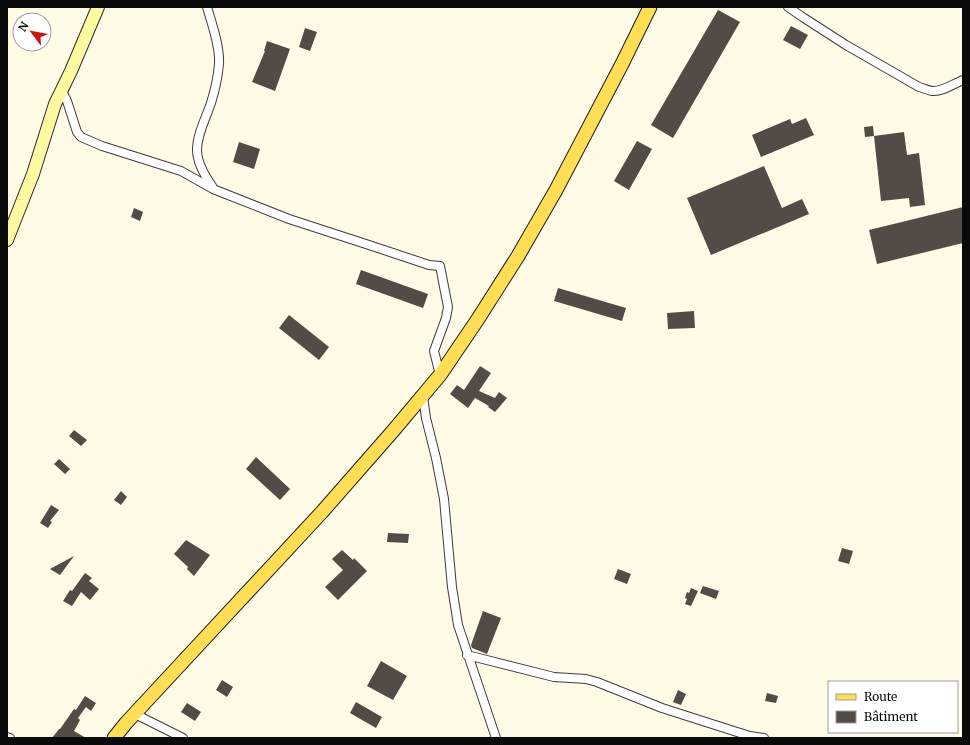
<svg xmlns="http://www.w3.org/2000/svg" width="970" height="745" viewBox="0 0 970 745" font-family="Merriweather,serif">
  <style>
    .building { fill: #534b45 }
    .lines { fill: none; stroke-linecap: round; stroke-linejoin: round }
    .street-casing { stroke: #3d3d3d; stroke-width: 10 }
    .secondary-casing { stroke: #2c2c2c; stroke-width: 14 }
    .primary-casing { stroke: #1b1b1b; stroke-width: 15 }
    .street { stroke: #fff; stroke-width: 8 }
    .secondary { stroke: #fff9a1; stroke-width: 12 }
    .primary { stroke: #ffde56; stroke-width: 13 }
  </style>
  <rect width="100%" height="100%" fill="#fffbe6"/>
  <!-- building -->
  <path class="building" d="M 718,10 L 740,22 L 673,138 L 651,125 Z
    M 791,26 L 808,35 L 800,49 L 783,40 Z
    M 305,28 L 317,32 L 310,51 L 299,47 Z
    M 267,41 L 290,49 L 275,91 L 252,82 L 265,51 L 264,51 Z
    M 806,118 L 814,135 L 761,157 L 752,135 L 790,119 L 792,124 Z
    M 873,126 L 874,136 L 865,137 L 864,127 Z
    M 904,132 L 907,155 L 919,153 L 925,205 L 910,207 L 909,198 L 881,201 L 874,136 Z
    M 637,141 L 652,149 L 629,190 L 614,181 Z
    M 239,142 L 260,149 L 254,169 L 233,162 Z
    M 764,166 L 782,208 L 802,199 L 809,214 L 711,255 L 687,198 Z
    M 963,207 L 963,243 L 877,264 L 869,230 Z
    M 134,208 L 143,212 L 140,221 L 131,217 Z
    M 361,270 L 428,294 L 423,308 L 356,284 Z
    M 558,288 L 626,308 L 622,321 L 554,301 Z
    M 694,311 L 695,328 L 668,329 L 667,313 Z
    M 289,315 L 329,347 L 319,360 L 279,328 Z
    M 480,366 L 491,373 L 479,391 L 495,398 L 499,392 L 507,398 L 495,412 L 488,407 L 489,406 L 475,398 L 468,408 L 450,394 L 457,385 L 464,390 Z
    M 74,430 L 87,440 L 81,446 L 69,436 Z
    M 256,457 L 290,489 L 280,500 L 246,469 Z
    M 59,459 L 70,469 L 65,474 L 54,464 Z
    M 121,491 L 127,497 L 121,505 L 114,500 Z
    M 51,505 L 59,510 L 50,521 L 52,522 L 48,528 L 40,523 Z
    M 388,533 L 409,534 L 408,543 L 387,542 Z
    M 186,540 L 210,555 L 194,576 L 187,569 L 188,567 L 174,554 Z
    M 842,548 L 853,551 L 849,564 L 838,561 Z
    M 342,550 L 353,560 L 354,558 L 367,571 L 338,600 L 325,587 L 343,570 L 332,559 Z
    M 74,556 L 60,575 L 50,569 Z
    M 618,569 L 631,574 L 627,584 L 614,579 Z
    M 85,573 L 92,578 L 89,581 L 99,589 L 90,600 L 81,592 L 72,606 L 63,601 L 70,590 L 72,591 Z
    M 703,586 L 719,591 L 716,599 L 700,593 Z
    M 691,588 L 698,591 L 691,606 L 685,604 L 687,599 L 685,598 L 687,592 L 689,593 Z
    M 483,611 L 501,618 L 487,654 L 472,648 L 471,645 Z
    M 381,661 L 407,676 L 393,700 L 367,686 Z
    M 222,680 L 233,687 L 227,697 L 216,690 Z
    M 678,690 L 686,694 L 681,705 L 673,702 Z
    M 767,693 L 778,696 L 776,703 L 765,701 Z
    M 85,696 L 96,703 L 91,711 L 86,707 L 78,718 L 80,720 L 74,731 L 86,738 L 52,738 L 59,729 L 60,729 L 74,709 L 76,710 Z
    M 356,702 L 382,717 L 376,728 L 350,713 Z
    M 187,703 L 201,712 L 195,721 L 181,712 Z"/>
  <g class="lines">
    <!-- street casing -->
    <g class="street-casing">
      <path id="street" d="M 207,7 C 212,24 220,47 219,64 C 218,77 215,90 211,103 C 206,118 197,134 197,150 C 197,163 205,176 212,186
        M 788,7 L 804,18 L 846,45 L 919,87 C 923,88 927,90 932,91 C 942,92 953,84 963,80
        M 62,91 L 67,101 L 77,132 L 81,137 L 102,146 L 181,171 L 213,189 L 289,219 L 369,245 L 429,265 L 440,266 L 448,307 L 446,318 L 434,351 L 440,375
        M 423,396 L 426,418 L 436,458 L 444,499 L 452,587 L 458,625 L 496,738
        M 467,655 L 554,677 L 586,679 L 597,682 L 662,708 L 737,732 L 750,736 L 764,738
        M 135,714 L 183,738
        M 7,737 L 10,738"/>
    </g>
    <!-- secondary casing -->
    <g class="secondary-casing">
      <path id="secondary" d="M 7,240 L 33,174 L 55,104 L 71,71 L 98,7"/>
    </g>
    <!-- primary casing -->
    <g class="primary-casing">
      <path id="primary" d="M 114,738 L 126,723 L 322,512 L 393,431 L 440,375 L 478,319 L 518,256 L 556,190 L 622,64 L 650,7"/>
    </g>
    <!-- street -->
    <use href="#street" class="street"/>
    <!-- secondary -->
    <use href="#secondary" class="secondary"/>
    <!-- primary -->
    <use href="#primary" class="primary"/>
  </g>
  <!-- border -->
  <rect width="970" height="745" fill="none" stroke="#0a0a0a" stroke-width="16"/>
  <!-- legend -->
  <rect x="828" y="681" width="130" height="52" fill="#ffffff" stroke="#9d9d9d"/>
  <rect x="836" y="694" width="20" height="6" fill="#ffde56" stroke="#9d9d9d"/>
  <text x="864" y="701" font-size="12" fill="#0a0a0a">Route</text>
  <rect x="836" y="711" width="20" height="12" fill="#534b45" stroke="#9d9d9d"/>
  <text x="864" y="721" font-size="12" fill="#0a0a0a">Bâtiment</text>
  <!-- north arrow -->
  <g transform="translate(32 32) rotate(302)"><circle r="19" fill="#ffffff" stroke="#9d9d9d"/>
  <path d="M0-3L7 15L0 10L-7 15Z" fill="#c61515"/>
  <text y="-6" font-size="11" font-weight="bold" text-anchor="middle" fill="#0a0a0a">N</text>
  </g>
</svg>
